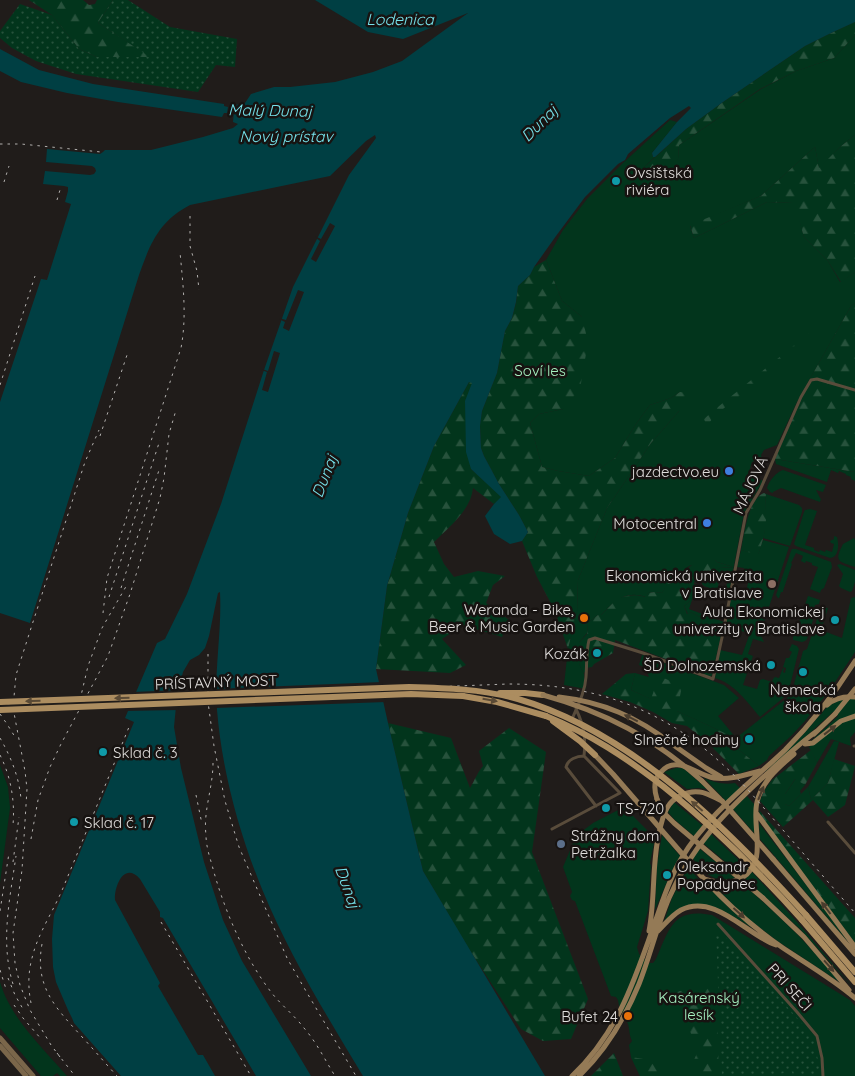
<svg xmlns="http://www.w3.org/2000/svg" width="855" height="1076" viewBox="0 0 855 1076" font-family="Quicksand,sans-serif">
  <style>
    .grass { fill: #02351c }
    .forest { fill: url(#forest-firs) }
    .garden { fill: url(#garden-dots) }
    .water { fill: #003f43 }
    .pier { fill: #201c1a }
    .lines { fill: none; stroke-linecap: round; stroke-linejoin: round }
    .street { stroke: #594c3b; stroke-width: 3 }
    .secondary { stroke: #7a664a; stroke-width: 5 }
    .primary { stroke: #947a56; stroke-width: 5 }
    .highway { stroke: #ac8d60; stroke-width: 6 }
    .rail { stroke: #b2b0ae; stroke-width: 1; stroke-dasharray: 2.5 5; stroke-linecap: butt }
    .primary-bridge { stroke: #947a56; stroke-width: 5 }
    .highway-bridge { stroke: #ac8d60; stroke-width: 6 }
    .oneway { fill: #5a4a35 }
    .oneway2 { fill: #493c2d }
    .culture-dot { fill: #0f9aa8; stroke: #171311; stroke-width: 2 }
    .shop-dot { fill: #3f7fe0; stroke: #171311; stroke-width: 2 }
    .education-dot { fill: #8d6e63; stroke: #171311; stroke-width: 2 }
    .food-dot { fill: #e8710a; stroke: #171311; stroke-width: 2 }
    .service-dot { fill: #5c6f8a; stroke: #171311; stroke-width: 2 }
    .labels { text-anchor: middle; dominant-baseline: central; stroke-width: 5; stroke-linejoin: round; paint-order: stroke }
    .poi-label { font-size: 15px; fill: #e0dedc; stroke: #171311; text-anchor: end }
    .park-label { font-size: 15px; fill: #a5f1c0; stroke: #171311 }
    .street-label { font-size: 15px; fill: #e0dedc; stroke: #171311 }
    .water-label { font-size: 16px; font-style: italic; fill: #76e3ec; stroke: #171311 }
  </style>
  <defs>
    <pattern id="forest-firs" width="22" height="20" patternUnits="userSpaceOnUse" patternTransform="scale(1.25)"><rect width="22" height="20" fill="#02351c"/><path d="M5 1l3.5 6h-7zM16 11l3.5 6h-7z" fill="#27523c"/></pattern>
    <pattern id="garden-dots" width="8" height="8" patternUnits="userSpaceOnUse" patternTransform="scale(1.25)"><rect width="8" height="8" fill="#02351c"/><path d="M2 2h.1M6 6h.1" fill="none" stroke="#27523c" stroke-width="1.8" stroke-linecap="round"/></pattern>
  </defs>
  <rect width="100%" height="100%" fill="#201c1a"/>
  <!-- grass -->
  <path class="grass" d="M 855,35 L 855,135 L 840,147 L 819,169 L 815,147 L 761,196 L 690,226 L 694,238 L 767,202 L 795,203 L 804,237 L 828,261 L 840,282 L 855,272 L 855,303 L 851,306 L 797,402 L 777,445 L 764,450 L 761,455 L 762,458 L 752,462 L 748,475 L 753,475 L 763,481 L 744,513 L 729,592 L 726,592 L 723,590 L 723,589 L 726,589 L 728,576 L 726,574 L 720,574 L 718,587 L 720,587 L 719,590 L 717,591 L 704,586 L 702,584 L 703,580 L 701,579 L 698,583 L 694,582 L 694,584 L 697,585 L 689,609 L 724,622 L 712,675 L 710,677 L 693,670 L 703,627 L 700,617 L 690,612 L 688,614 L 684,606 L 690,601 L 688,587 L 695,573 L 706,573 L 714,572 L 720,568 L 733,567 L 717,562 L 715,560 L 689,566 L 669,583 L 662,593 L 655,592 L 648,593 L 646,597 C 625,590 615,601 601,615 L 598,615 L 588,623 L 587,633 L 579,643 L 579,663 L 584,674 L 586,689 L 564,685 L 568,649 L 577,611 L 578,580 L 607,508 L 651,443 L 679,411 L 680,392 L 671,398 L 650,405 L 636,424 L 615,458 L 589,476 L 558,471 L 542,467 L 530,423 L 539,414 L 563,409 L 582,317 L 562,301 L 546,260 L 563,230 L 587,199 L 623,163 L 670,120 L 677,122 L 652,153 L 653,157 L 655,157 L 638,173 L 678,159 L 679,145 L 761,89 L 796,71 L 834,58 Z
    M 775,459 L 855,472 L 855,481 L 851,479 L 851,477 L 846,475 L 846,474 L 839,471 L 838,473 L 831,470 L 827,482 L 776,464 Z
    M 783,470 L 826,485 L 823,492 L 816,490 L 820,498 L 821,499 L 820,502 L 781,488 L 773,492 L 773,493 L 770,492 L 767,488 C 769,481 776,472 783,470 Z
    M 766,494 L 799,505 L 802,508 L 802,512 L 790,546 L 763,538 C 767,523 764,509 766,494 Z
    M 810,509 L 817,511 L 805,545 L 814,548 L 814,550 L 819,552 L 820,550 L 825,552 L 826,550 L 832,552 L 834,544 L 831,543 L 830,541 L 834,539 L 834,536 L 837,537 C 839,545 839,557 830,558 L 796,546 L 794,544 L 804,512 L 805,510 Z
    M 854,538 L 855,540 L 855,567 C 838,561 834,562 843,544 Z
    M 763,540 L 789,547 L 760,634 L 764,642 L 753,639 L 748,654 L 753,656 L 743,685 L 757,689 L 760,680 L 763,679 L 772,682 L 773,679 L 775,677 L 779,678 L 783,668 L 784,669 L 783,672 L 785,673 L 786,668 L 783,667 L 786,658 L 789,658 L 792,652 L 789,650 L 792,644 L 797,646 L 799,649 L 788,694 L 760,717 C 747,702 735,684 715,678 L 720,650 L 742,655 L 750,633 L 725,628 L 732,594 L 745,597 L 748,583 L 743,582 L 745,571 L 744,568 L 737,567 L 741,550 L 758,554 Z
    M 792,549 L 796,549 L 831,562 L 832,567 L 824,588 L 821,590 L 820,593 L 810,589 L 818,567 L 812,565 L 812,563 L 806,561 L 805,563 L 801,561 L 803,556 L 796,553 L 791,563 L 792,564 L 783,591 L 783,592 L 781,592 L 779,598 L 778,598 L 776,595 L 791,551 Z
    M 840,564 L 855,570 L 855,582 L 852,591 L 850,592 L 841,588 L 839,586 L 843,574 L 837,565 Z
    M 808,596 L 820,600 L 819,604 L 815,605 L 811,617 L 813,620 L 807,639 L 805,641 L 802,642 L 793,640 L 793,635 L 795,634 Z
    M 855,597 L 855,652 L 829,691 L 805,721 L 791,736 L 769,756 L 767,760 L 759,766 L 739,750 L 729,735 L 631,690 L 635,673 L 649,677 L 645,667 L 639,665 L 642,655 L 724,685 L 739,698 L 718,716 L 736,738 L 791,695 L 803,651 L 807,649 L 821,607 L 828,608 L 821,630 L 842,638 L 851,598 Z
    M 844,698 L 855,699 L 855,715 L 839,720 L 809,743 L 838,716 L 833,712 L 769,770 L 765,772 L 798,740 L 828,706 Z
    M 855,718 L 855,732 L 850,738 L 851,746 L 831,739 L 817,763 L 809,747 L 842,722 Z
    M 834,741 L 839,742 L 828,783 L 811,800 L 808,787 Z
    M 0,765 L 8,787 L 10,808 L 0,883 Z
    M 676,768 L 683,768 L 707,789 L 698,788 L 687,789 L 664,772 Z
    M 704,778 C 714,782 723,785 735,783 L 740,788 L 726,801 Z
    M 796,778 L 805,785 L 800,791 L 801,794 L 789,806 L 785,804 L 785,794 Z
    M 747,796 L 754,804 L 755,834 L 733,809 Z
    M 674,802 L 703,826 L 694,836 L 675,820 L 668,812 Z
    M 624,807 L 655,838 L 650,863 L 651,866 L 648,911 L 637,947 L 639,954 L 649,963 L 653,963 L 656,959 C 669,930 672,907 712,915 L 850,1000 L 855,1006 L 855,1076 L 640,1076 L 631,1057 L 629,1045 L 632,1041 C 629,1035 630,1031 628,1024 C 625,1016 619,1009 618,1000 L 616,997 L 611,996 L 575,901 L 572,900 L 570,896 L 572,892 L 563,867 L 576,836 L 593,823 Z
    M 759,823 L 855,949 L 855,950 L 760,839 Z
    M 710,833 L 748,869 L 741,875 L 703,843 Z
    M 662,835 L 680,856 L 672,870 L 655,910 L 657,865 Z
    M 699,848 L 735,878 C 714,884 705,873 693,859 Z
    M 688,867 L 701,882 L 703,881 L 729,908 L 757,931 C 726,912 694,886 664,922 L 672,898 Z
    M 752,872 L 798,923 L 855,990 L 801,930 L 745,879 Z
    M 741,882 L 772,910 L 798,935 L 844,985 L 776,940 L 746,917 L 715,887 L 730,886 Z
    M 0,982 C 11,1019 42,1047 67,1076 L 60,1076 L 57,1073 L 53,1076 L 41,1076 L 0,1028 Z"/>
  <!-- forest -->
  <path class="forest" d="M 29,0 L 83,0 L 89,5 L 95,4 L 97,0 L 113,0 L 98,23 L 151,57 L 97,57 L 79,49 L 52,15 Z
    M 855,22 L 855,35 L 834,58 L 796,71 L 760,89 L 679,145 L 678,159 L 658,178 L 638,173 L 686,129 L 723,102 L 805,46 L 831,33 Z
    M 855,135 L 855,272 L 841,282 L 828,261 L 804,237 L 794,203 L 767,202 L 694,238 L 690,225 L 761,196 L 815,147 L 819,168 L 840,147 Z
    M 546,260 L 562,301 L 582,317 L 588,342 L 580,389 L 563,409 L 539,414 L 530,423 L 542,467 L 558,471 L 589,476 L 615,458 L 636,424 L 650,405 L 671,398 L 680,392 L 690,393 L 679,411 L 651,443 L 607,508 L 578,580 L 577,611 L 568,649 L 555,611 L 537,577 L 522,541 L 528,532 L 519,515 L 499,484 L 484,456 L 481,448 L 480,425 L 482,411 L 497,373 L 505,331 L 512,318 L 516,303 L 518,286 L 530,275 L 534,267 Z
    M 855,303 L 855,472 L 775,459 L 811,377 L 851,306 Z
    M 839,309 L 831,325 L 812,337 L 792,355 L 714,416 L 710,422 L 715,429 L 712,434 L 705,431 L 706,424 L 704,419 L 713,411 Z
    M 469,382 L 472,382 L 471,469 L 502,497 L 494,504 L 473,488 C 471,510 449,527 434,542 L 444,564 L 454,577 L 478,571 L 505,576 L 493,585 L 486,603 L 509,620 L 502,637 L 463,625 L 442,639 L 466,665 L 450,673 L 376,669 L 387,586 L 408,513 L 434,446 Z
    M 764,493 L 766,494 C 765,502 766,510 766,519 C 766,531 762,543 758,555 L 741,550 C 744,535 748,499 764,493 Z
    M 707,554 L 715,556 L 715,560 L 717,562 L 733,567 L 720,568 L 714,572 L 706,573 L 695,573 L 688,587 L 690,601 L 684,606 L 687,614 L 690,612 L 700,617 L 703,627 L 718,630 L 715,650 L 706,669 L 693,670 L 682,665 L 615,640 L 613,653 L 594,664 L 592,667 L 586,668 L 584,674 L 579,663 L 577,649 L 579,643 L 587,634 L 588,623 L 598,615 L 601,615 L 614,602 L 615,598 L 617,599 C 626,595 637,594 645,597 L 648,593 L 655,592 L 662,593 L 668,583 Z
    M 635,673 L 631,690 L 651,699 L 659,676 L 682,686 L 677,711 L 729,735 L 739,750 L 759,766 L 739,774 L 710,745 L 687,726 L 672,723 L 653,712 L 630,702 L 602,694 L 626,674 Z
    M 388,723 L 451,738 L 470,788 C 475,780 477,773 483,766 L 479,751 L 509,728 L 546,752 L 532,852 L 588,999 L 571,1039 L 543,1041 L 521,1029 L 469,949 L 423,871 Z
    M 811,750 L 817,763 L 805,785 L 795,779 L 785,794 L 785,804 L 789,806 L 808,787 L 811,800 L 828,783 L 834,759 L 855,766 L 845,805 L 828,817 L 813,800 L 783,827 L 760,801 L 764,791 L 772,780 Z
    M 759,810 L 855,918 L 855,943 L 760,815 Z
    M 716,985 L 719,1076 L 683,1076 L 689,1071 L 698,1051 L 674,992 Z
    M 614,1053 L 623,1076 L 591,1076 Z
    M 631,1057 L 650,1060 L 662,1076 L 640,1076 Z"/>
  <!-- garden -->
  <path class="garden" d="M 113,0 L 128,0 L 170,27 L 237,39 L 235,67 L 216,65 L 198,92 L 76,74 L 36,61 L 12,48 L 0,38 L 0,31 L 20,4 L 52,15 L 79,49 L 97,57 L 150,57 L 98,23 Z
    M 723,934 L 813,1036 L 819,1065 L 819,1076 L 794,1076 L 790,1069 L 778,1076 L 722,1076 L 716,935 Z"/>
  <!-- water -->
  <path class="water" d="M 315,0 L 855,0 L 855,22 L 831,33 L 805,46 L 723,102 L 686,129 L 655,157 L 653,157 L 652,153 L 677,122 L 691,108 L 689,106 L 670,118 L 628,154 L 625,160 L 618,164 L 585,197 L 556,236 L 534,267 L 530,275 L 518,286 L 516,302 L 512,318 L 505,331 L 497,373 L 482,411 L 480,426 L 481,448 L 484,456 L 499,484 L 519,515 L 528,532 L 522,541 L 510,544 L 494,534 L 485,516 L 494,504 L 501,497 L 471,469 L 466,452 L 465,401 L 472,383 L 469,382 L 434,446 L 408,513 L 387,586 L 376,669 L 388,723 L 423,871 L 545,1076 L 363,1076 C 327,1016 289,955 262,889 C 239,833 222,771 217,710 C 214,671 222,631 220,592 L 218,593 L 209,636 L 205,648 L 199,655 L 190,660 L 183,672 L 177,696 L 174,727 L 181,768 L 204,862 L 223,920 L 242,961 L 311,1076 L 256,1076 L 163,918 L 160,917 L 160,912 L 140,879 C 124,861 114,887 115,900 L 160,983 L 158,986 L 198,1055 L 203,1055 L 215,1076 L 121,1076 L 74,1023 L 72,1018 L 68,1010 L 56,982 L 53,967 L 52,939 L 54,915 L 134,722 L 125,718 L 157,643 L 165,639 L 187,594 L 221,504 L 264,370 L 293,287 L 349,175 L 376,138 L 375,135 L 366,141 L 330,176 L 190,205 C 159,221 150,244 139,275 L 30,623 L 0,613 L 0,402 L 41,279 L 47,280 L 71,204 L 65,202 L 68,191 L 68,187 L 64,186 L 43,184 L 45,171 L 90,175 L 94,174 L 96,171 L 95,168 L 92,166 L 46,162 L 47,149 L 100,154 L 103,152 L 105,150 L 151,150 L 203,137 L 233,128 L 238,124 L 233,122 L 234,111 L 235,105 L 245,103 L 251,94 L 274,87 L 290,87 L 335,82 L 373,72 L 402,61 L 468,13 L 403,39 L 368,32 Z
    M 0,49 L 39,70 L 93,84 L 224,104 L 224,106 L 228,107 L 227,113 L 224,113 L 222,117 L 118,102 L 67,93 L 21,82 L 0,71 Z"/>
  <!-- pier -->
  <path class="pier" d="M 330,223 L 335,226 L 316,262 L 311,259 L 320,241 L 315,237 L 315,236 L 321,239 Z
    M 298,290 L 304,292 L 289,331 L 283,328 L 285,322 L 279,319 L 279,318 L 286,320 Z
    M 274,351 L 280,353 L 268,392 L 262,390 L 267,372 L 261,370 L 262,369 L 268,371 Z
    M 382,682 L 386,702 L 215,708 L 214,689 Z
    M 181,690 L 178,710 L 125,711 L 133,692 Z"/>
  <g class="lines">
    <!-- street -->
    <path class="street" d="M 572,719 C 578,705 585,692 586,677 C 587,664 586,652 589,640 L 595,638 L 643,653 L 713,679 L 723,633 L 746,513 L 760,490 L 801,397 L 811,380 L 817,379 L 855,390
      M 854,746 L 855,746
      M 584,756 C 577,756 568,759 566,767 L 596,806
      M 828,822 L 855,853
      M 552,829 L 620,793 L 584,756 C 586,737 584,726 576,709
      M 718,924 L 797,1012 L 817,1036 L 822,1058 L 823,1076"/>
    <!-- secondary -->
    <path class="secondary" d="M 0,1038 L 33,1076
      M 0,1046 L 26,1076"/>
    <!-- primary -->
    <path class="primary" d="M 827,705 C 835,698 844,696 855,697
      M 814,734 L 835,714
      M 672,744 L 706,768 L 721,777
      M 805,744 L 813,743 L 841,721 L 855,716
      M 702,781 L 720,799
      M 657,799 C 654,790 653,781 660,773 C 676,753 696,775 714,778 C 731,780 744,775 760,771
      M 757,814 L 855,947
      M 773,859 L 855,954
      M 704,879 C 717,883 730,885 742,878 C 769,861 751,827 757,802 C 762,781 778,768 794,754
      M 705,880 C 728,905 754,928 783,948 C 807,964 833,979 855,998
      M 763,898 L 804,937 L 849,990
      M 649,931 C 655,900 652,869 658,838 C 660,828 662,817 667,808 C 673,797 688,790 700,792 C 708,793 715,798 722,801
      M 658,931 C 665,924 672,915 681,910 C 715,893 747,935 776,945
      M 572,1076 C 618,1033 635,979 655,922 C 663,900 669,879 681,859 C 707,815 749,784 785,750 C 812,723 835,693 855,661
      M 579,1076 C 606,1050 625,1018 639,984 C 650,956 657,926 669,898 C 692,845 728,809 770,771 C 785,757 800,743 817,731"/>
    <!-- highway -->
    <path class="highway" d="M 500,693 L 525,693 L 543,695
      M 463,696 L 497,702 L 546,716
      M 806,915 L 855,972
      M 802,920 L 855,982"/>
    <!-- rail -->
    <path class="rail" d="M 0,144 L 21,144 L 101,152
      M 4,182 L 9,166
      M 57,200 L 60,190
      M 190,216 L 190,246 L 197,271 L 199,290
      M 0,385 L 35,276
      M 100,436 L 127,355
      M 121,588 L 160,467
      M 109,597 L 160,440
      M 103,613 L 107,578 L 181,348 C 187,316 183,285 180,252
      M 208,654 L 208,702 L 214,746 L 225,801 L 239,847 L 287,958 L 303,986 L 356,1076
      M 80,700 L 88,666 L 102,628 L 128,583
      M 0,704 L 508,684 C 609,684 682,717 750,792 L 855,913
      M 0,714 L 7,724 L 15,737
      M 0,738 C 11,757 19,777 21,799
      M 0,755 C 11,777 15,801 13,825
      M 213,763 C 213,788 203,811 206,835 C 206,845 209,855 212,865 C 223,907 244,957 271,992 C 281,1005 294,1015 304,1028 C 317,1043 325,1060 335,1076
      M 196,795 L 202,824
      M 31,839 L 38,800 L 50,767 L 61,744 L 108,656 L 130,594 L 160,498 L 164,478 L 169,434 L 176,410
      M 13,862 L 19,817
      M 0,911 L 9,853
      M 161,922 L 251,1076
      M 42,944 C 34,988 57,1009 83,1038 C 95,1051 105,1063 117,1076
      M 0,970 L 6,989
      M 8,978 L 15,995 L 23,1009
      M 13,984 C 0,942 10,898 16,856
      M 31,1003 C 28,988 28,973 32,958 C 38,933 53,912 63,888 C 85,835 107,781 129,727
      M 14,1005 L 23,1018 L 42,1040
      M 57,1053 L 75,1076
      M 60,1057 L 51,1045 L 30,1010 L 20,985 L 15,963 L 13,933 L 22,870 L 27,789 L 25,771 L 14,713 L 14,697 L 16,675 L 32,625 L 85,462 L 99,430"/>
    <!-- primary-bridge -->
    <path class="primary-bridge" d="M 543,695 C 605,712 654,738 702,781
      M 559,697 C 603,702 637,717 672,744
      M 835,714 L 855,689
      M 595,755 L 613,774 L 704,879
      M 657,799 L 664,813 L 674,823 L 763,898
      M 722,801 L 773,859"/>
    <!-- highway-bridge -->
    <path class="highway-bridge" d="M 0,702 L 409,687 C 446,688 482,689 518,699 C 632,732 728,829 806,915
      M 0,710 L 411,694 L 463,696
      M 546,716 C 592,735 625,757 664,787 C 714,827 759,872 802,920
      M 553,721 L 580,741 L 595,755"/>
  </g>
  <!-- one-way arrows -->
  <defs><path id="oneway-solid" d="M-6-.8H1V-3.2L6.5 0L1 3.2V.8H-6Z" transform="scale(1.25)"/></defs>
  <g class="oneway">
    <use href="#oneway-solid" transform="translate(122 698) rotate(178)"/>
    <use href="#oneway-solid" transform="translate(490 700) rotate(10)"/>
    <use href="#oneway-solid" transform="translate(33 701) rotate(178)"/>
    <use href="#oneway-solid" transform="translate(697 806) rotate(-139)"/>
  </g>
  <g class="oneway2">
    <use href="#oneway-solid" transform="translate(631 718) rotate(-154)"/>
    <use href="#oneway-solid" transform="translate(830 730) rotate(-38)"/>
    <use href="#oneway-solid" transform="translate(761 793) rotate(-68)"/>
    <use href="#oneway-solid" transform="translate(826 908) rotate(-127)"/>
    <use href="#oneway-solid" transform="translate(739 913) rotate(42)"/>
    <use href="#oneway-solid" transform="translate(829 966) rotate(49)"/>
  </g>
  <!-- markers -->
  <g class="culture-dot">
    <circle cx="616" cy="181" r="5"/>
    <circle cx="835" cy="620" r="5"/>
    <circle cx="597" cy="653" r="5"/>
    <circle cx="771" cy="665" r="5"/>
    <circle cx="803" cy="672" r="5"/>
    <circle cx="749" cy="739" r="5"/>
    <circle cx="103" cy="752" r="5"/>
    <circle cx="606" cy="808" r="5"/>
    <circle cx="74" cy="822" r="5"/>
    <circle cx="667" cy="875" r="5"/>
  </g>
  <g class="shop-dot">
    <circle cx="729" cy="471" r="5"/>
    <circle cx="707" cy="523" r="5"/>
  </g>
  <circle class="education-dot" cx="772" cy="584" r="5"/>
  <g class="food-dot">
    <circle cx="584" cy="618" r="5"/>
    <circle cx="628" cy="1016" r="5"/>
  </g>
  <circle class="service-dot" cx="561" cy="844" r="5"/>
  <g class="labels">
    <!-- poi labels -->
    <g class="poi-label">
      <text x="626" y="172" text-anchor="start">Ovsištská<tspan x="626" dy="17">riviéra</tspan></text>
      <text x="719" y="471">jazdectvo.eu</text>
      <text x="697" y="523">Motocentral</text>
      <text x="762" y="575">Ekonomická univerzita<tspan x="762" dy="17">v Bratislave</tspan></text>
      <text x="574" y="609">Weranda - Bike,<tspan x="574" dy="17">Beer &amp; Music Garden</tspan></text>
      <text x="825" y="611">Aula Ekonomickej<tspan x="825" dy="17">univerzity v Bratislave</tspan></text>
      <text x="587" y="653">Kozák</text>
      <text x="761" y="665">ŠD Dolnozemská</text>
      <text x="803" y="689" text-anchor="middle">Nemecká<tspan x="803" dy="17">škola</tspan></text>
      <text x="739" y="739">Slnečné hodiny</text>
      <text x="113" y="752" text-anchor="start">Sklad č. 3</text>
      <text x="616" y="808" text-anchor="start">TS-720</text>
      <text x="84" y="822" text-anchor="start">Sklad č. 17</text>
      <text x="571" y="835" text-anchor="start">Strážny dom<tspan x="571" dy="17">Petržalka</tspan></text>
      <text x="677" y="866" text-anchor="start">Oleksandr<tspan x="677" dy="17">Popadynec</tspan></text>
      <text x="618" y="1016">Bufet 24</text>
    </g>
    <!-- park labels -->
    <g class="park-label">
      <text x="540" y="370">Soví les</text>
      <text x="699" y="997">Kasárenský<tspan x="699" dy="17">lesík</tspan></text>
    </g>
    <!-- street labels -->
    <g class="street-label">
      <text transform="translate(750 485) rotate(-65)">MÁJOVÁ</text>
      <text transform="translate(216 682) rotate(-2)">PRÍSTAVNÝ MOST</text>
      <text transform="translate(790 987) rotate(48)">PRI SEČI</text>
    </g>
    <!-- water labels -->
    <g class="water-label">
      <text x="400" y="19">Lodenica</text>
      <text transform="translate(270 110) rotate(1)">Malý Dunaj</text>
      <text transform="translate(539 123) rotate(-45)">Dunaj</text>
      <text x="286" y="136">Nový prístav</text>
      <text transform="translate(324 476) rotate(-69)">Dunaj</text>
      <text transform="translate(348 887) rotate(70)">Dunaj</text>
    </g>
  </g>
</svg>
